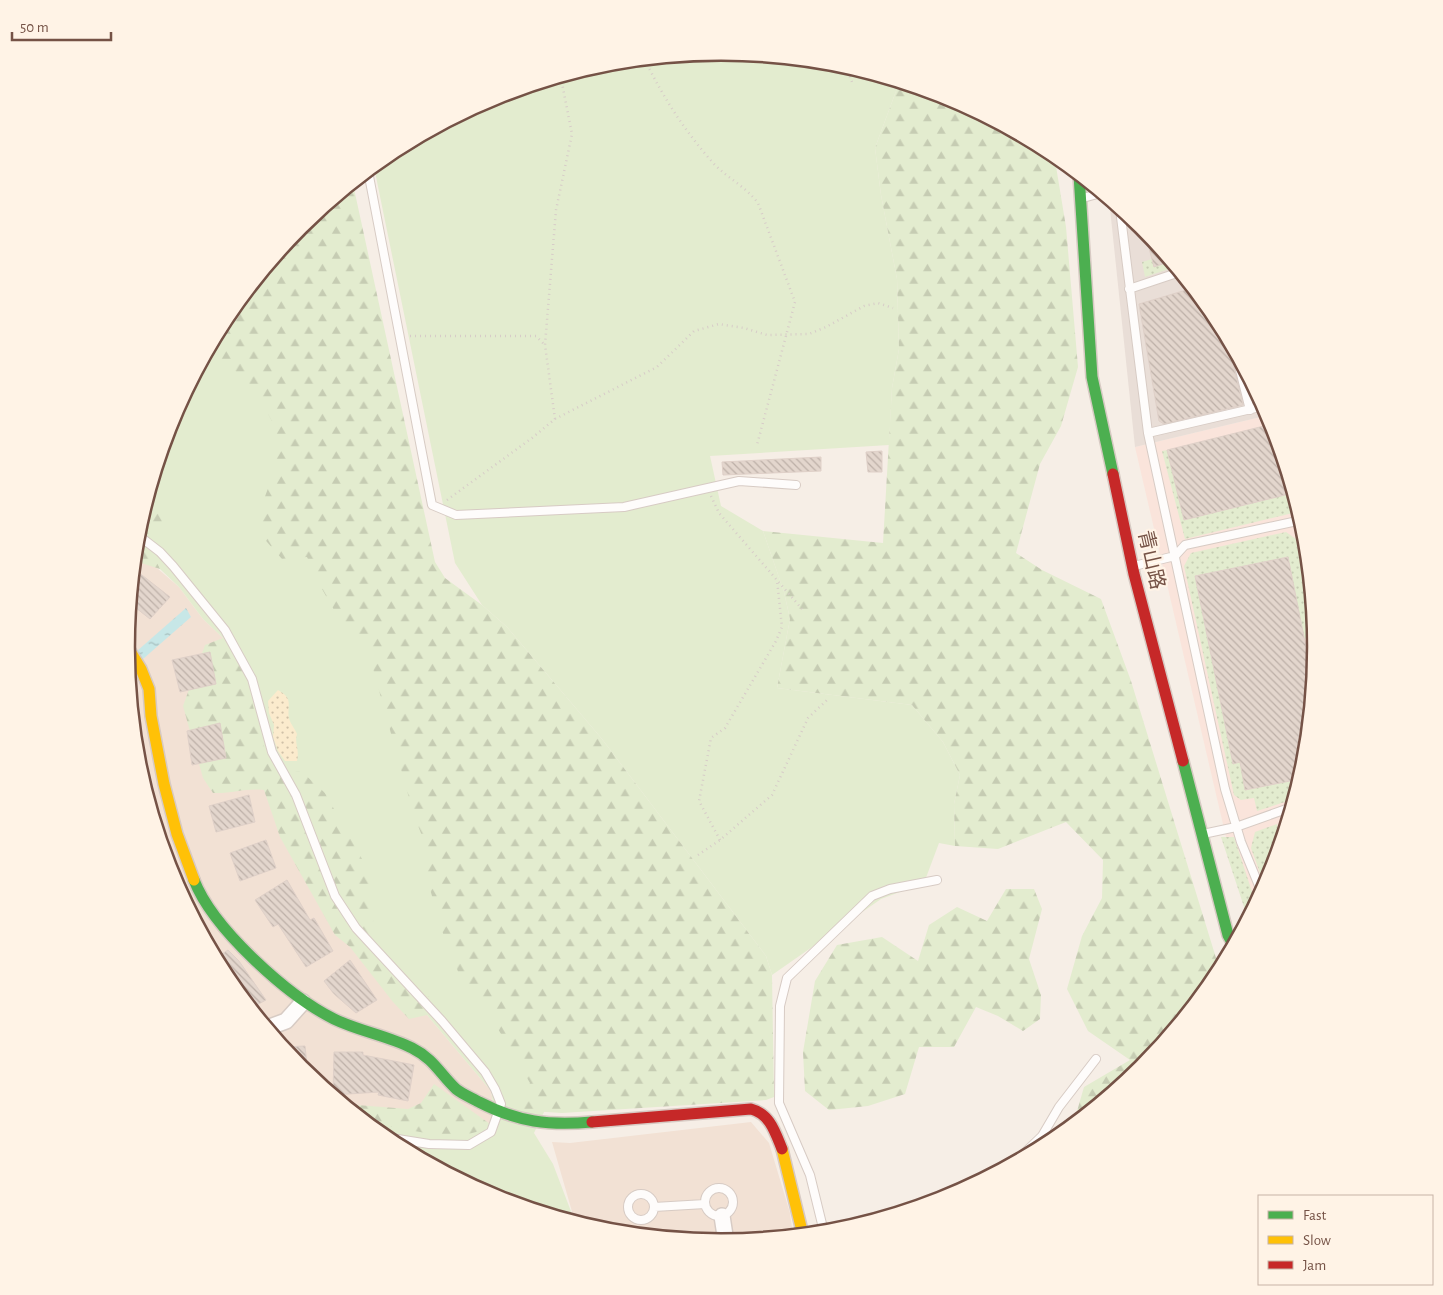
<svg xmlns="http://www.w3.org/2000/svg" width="1443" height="1295" viewBox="0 0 1443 1295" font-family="'Alegreya Sans','Noto Sans SC',sans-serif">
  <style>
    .residential { fill: #f2e1d4 }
    .commercial { fill: #fae4db }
    .industrial { fill: #e9ded7 }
    .grass { fill: #e3eccf }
    .forest { fill: url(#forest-firs) }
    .sand { fill: url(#sand-dots) }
    .park { fill: url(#park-dots) }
    .water { fill: url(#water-ripples) }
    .building { fill: url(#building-back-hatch); stroke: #dfd0c8 }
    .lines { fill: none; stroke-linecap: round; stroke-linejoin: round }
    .lane-casing { stroke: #d7cbc4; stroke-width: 10 }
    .street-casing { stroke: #d7cbc4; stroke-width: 18 }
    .fast-casing { stroke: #d7cac3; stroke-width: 14 }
    .slow-casing { stroke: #d7cac3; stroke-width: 14 }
    .jam-casing { stroke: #d7cac3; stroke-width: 14 }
    .path { stroke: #d7ccc8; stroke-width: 2.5; stroke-dasharray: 1 4; stroke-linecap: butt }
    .lane { stroke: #fefcfb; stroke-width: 8 }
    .street { stroke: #fefcfb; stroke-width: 15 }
    .fast { stroke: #4caf50; stroke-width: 11 }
    .slow { stroke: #ffc107; stroke-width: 11 }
    .jam { stroke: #c62828; stroke-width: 11 }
    .labels { text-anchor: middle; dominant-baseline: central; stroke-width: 4.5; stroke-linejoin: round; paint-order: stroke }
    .street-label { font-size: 20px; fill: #755246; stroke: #fff3e6 }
    .rim { fill: none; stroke: #755246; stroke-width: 2.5 }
  </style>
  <defs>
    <pattern id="forest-firs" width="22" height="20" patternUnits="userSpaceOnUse" patternTransform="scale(1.25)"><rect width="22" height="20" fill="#e3eccf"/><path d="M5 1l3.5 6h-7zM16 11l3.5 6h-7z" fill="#c6ccb3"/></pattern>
    <pattern id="sand-dots" width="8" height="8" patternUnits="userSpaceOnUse" patternTransform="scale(1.25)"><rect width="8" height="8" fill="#fbebcd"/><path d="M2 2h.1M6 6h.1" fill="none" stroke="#d0c1a8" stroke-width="1.8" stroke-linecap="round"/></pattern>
    <pattern id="park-dots" width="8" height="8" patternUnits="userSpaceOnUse" patternTransform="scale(1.25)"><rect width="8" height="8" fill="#e3eccf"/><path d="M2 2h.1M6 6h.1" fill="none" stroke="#c6ccb3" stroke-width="1.8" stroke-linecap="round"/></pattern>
    <pattern id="water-ripples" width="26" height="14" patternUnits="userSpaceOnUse" patternTransform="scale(1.25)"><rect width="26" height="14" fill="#c7e7e7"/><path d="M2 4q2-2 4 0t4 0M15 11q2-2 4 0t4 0" fill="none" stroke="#a6bebd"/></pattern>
    <pattern id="building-back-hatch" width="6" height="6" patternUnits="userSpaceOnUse" patternTransform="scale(1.25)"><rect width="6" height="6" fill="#e3d6cd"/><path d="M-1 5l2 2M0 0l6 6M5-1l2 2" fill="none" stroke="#bdb0a8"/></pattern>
  </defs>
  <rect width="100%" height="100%" fill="#f6eee6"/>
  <!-- residential -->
  <path class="residential" d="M 136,550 L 179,587 L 203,619 L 223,638 L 427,1015 L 491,1091 L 496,1120 L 490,1124 L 359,1116 L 301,1068 L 227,978 L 172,875 L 138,763 L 127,647 Z
    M 751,1122 L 769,1143 L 790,1213 L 793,1235 L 721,1242 L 605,1231 L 575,1222 L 552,1142 L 570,1143 Z"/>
  <!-- commercial -->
  <path class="commercial" d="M 1269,415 L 1305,532 L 1316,648 L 1305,764 L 1271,875 L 1251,913 L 1226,837 L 1135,447 Z"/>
  <!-- industrial -->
  <path class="industrial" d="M 1109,199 L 1142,227 L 1216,317 L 1269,415 L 1135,447 Z"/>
  <!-- grass -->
  <path class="grass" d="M 722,53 L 838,64 L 899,83 L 875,148 L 881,195 L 897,279 L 899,349 L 892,388 L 889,445 L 710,456 L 721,506 L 763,531 L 784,592 L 790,619 L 777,688 L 912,705 L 943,742 L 960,775 L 954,804 L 955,846 L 939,843 L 924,883 L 881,899 L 772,975 L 766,956 L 602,739 L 507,627 L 482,605 L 455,563 L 374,167 L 391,153 L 494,98 L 606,64 Z
    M 218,333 L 285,385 L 555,1089 L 534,1133 L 553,1164 L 575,1222 L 494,1197 L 391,1142 L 359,1116 L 489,1124 L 496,1120 L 491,1091 L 427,1015 L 407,998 L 274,790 L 223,638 L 203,619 L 179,587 L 160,569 L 138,531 L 172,420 Z"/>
  <!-- forest -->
  <path class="forest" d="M 899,83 L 949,98 L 1054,154 L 1066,227 L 1078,367 L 1061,426 L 1040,464 L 1016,553 L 1042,570 L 1101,599 L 1131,681 L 1220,971 L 1142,1068 L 1073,1125 L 1084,1087 L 1130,1060 L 1088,1031 L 1067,989 L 1082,936 L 1102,898 L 1103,860 L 1066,822 L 998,849 L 955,846 L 954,804 L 960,775 L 943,742 L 912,705 L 777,688 L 790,619 L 784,592 L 763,531 L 883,543 L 892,388 L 899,349 L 897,279 L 881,195 L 875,148 Z
    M 353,184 L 435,562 L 445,578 L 482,605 L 507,627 L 602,739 L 766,956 L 772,975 L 774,1097 L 766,1100 L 562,1113 L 531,1111 L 511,1106 L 524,1096 L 530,1083 L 491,1017 L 459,974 L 442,931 L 426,875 L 425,843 L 414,816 L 368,651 L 338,617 L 322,589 L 307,557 L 282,559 L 260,534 L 263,502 L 275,469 L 274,425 L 254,388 L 233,369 L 223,373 L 208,352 L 227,317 L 301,227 Z
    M 149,494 L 169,516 L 150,546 L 160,569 L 135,561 L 138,531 Z
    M 223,638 L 242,664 L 268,763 L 281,774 L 301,771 L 325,793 L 371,875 L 374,940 L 381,954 L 409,983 L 431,998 L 427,1015 L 409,1019 L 393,1002 L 350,947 L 335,935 L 280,837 L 264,790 C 245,788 231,794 213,793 L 203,778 L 183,706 L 205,645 Z
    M 1006,889 L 1034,889 L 1042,909 L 1029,959 L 1041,995 L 1040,1019 L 1023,1031 L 998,1016 L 976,1007 L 954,1047 L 919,1047 L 905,1094 L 868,1106 L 829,1110 L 805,1091 L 803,1052 L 815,981 L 837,945 L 882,937 L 918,961 L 929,925 L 957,907 L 987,921 Z
    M 434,1084 L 490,1124 L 476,1132 L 453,1138 L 387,1126 L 369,1125 L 344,1104 L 408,1109 L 421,1103 Z"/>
  <!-- sand -->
  <path class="sand" d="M 278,690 C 294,699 287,705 289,718 C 290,723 295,729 297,734 C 294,743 300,750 297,761 L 285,761 L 278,751 L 273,737 L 274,725 L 269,713 L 268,701 Z"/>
  <!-- park -->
  <path class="park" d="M 1152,259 L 1154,267 L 1171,261 L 1175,267 L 1145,277 L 1142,262 Z
    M 1167,450 L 1184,520 L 1293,493 L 1297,512 L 1185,539 L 1162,451 Z
    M 1286,532 L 1296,539 L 1315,636 L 1304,639 L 1288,557 L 1195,576 L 1233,763 L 1240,762 L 1246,790 L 1300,779 L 1294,799 L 1257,811 L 1254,798 L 1241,800 L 1234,795 L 1184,566 L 1191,553 Z
    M 1277,824 C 1282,848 1277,865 1265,887 L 1251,848 L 1255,832 Z
    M 1221,837 L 1234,837 L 1256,904 L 1248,919 Z"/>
  <!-- water -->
  <path class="water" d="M 186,608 L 191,617 L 143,659 L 137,651 Z"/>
  <!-- building -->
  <path class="building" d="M 1144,229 L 1154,241 L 1171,261 L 1154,267 Z
    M 1193,288 L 1216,317 L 1230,342 L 1231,355 L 1243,405 L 1164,424 L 1159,421 L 1139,304 Z
    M 1272,424 L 1293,493 L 1184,520 L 1167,450 Z
    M 882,451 L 882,472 L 868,472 L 866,452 Z
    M 821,457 L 821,471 L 723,475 L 722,462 Z
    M 1288,557 L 1313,682 L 1305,764 L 1300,779 L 1245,790 L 1240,762 L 1233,764 L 1195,576 Z
    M 138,572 L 170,597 L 150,619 L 131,604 L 133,578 Z
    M 210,652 L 216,684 L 180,692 L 172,660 Z
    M 220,723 L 226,758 L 192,765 L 187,731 Z
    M 249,795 L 255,822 L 216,832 L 209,806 Z
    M 266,840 L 276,868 L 240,881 L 230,853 Z
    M 287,880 L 310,920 L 314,918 L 333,951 L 306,967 L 278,924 L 273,927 L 255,900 Z
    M 228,950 L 239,961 L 266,1000 L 251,1008 L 227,978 L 216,958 Z
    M 350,960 L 377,1000 L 356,1013 L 334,994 L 324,981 Z
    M 305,1046 L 308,1074 L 284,1047 Z
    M 334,1052 L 363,1052 L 363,1055 L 414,1065 L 408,1101 L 378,1095 L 379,1092 L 333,1095 Z"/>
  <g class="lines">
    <!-- lane casing -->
    <g class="lane-casing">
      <path id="lane" d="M 368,171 L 432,505 L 456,515 L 624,507 L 739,481 L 796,485
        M 1083,198 L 1101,193
        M 1120,209 L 1148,433 L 1225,789 L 1241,842 L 1262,893
        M 1129,289 L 1180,272
        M 1236,354 L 1250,410
        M 1148,433 L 1264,406
        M 1299,521 L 1309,573
        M 138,535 L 160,552 L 173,566 L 225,630 L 252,679 L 272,752 L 296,795 L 335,896 L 356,928 L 442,1021 L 485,1072 L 495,1089 L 501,1104 L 491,1132 L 469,1145 L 429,1144 L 385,1137
        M 1134,566 L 1175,556 L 1185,545 L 1302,520
        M 1203,834 L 1236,827 L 1292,807
        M 1015,1162 L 1042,1136 L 1059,1107 L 1096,1059
        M705 1202a14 14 0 1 1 28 0a14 14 0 1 1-28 0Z
        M628 1207a13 13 0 1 1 26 0a13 13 0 1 1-26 0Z
        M 654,1207 L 705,1204
        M 824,1232 L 810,1175 L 779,1103 L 780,1006 L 787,978 L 872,896 L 890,889 L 937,880"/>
    </g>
    <!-- street casing -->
    <g class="street-casing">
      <path id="street" d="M 267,1028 L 286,1021 L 303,1002
        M 722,1216 L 726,1242"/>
    </g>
    <!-- fast casing -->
    <g class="fast-casing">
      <path id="fast" d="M 1079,175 L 1092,377 L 1113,474
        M 1183,761 L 1228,935 L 1234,946
        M 194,880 C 213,929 288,996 334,1019 C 359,1031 388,1036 412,1048 C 434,1059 440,1074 456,1089 C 462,1094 472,1098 479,1102 C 518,1122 549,1126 592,1122"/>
    </g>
    <!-- slow casing -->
    <g class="slow-casing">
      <path id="slow" d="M 127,646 L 141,669 L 149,689 L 151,716 L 164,784 L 177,834 L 194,880
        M 782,1149 L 803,1235"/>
    </g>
    <!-- jam casing -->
    <g class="jam-casing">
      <path id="jam" d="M 1113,474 L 1134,574 L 1183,761
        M 592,1122 L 751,1109 C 770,1114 775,1132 782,1149"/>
    </g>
    <!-- path -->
    <path class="path" d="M 645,60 C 664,99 686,133 715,165 C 729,179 746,187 758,203 L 795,302 L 757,445
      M 846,67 L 852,82
      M 410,336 L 536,336 L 545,345
      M 555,419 L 545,345 L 556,210 L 572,134 L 561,78
      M 711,496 L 719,513 L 802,609
      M 447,500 L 532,438 L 555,419 L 657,367 L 694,331 L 719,324 L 744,328 L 767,335 L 809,334 L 826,327 L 864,306 L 878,303 L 893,308
      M 720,840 L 699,801 L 711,738 L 725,728 L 776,641 L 782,627 L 777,580
      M 698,855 L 720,840 L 772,795 L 808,718 L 827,700"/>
    <!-- lane -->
    <use href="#lane" class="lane"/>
    <!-- street -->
    <use href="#street" class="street"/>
    <!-- fast -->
    <use href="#fast" class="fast"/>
    <!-- slow -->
    <use href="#slow" class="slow"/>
    <!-- jam -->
    <use href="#jam" class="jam"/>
  </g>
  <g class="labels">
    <!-- street labels -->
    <g class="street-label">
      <text transform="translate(1151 560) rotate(77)">青山路</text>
    </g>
  </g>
  <!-- crop -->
  <path d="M0 0H1443V1295H0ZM135 647a586 586 0 1 1 1172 0a586 586 0 1 1-1172 0Z" fill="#fff3e6" fill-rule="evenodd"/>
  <path class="rim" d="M135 647a586 586 0 1 1 1172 0a586 586 0 1 1-1172 0Z"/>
  <!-- legend -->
  <rect x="1258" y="1195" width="175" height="90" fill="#fff3e6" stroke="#c8b3a6"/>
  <rect x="1268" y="1211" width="25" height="8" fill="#4caf50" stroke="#c8b3a6"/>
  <text x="1303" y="1220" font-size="15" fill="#755246">Fast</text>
  <rect x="1268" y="1236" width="25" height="8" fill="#ffc107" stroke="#c8b3a6"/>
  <text x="1303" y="1245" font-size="15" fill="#755246">Slow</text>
  <rect x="1268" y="1261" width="25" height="8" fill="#c62828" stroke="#c8b3a6"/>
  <text x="1303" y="1270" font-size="15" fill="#755246">Jam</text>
  <!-- scale -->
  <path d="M12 32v8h99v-8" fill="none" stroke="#755246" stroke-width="2.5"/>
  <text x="20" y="32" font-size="15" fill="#755246" stroke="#fff3e6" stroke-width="4" paint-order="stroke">50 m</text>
</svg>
